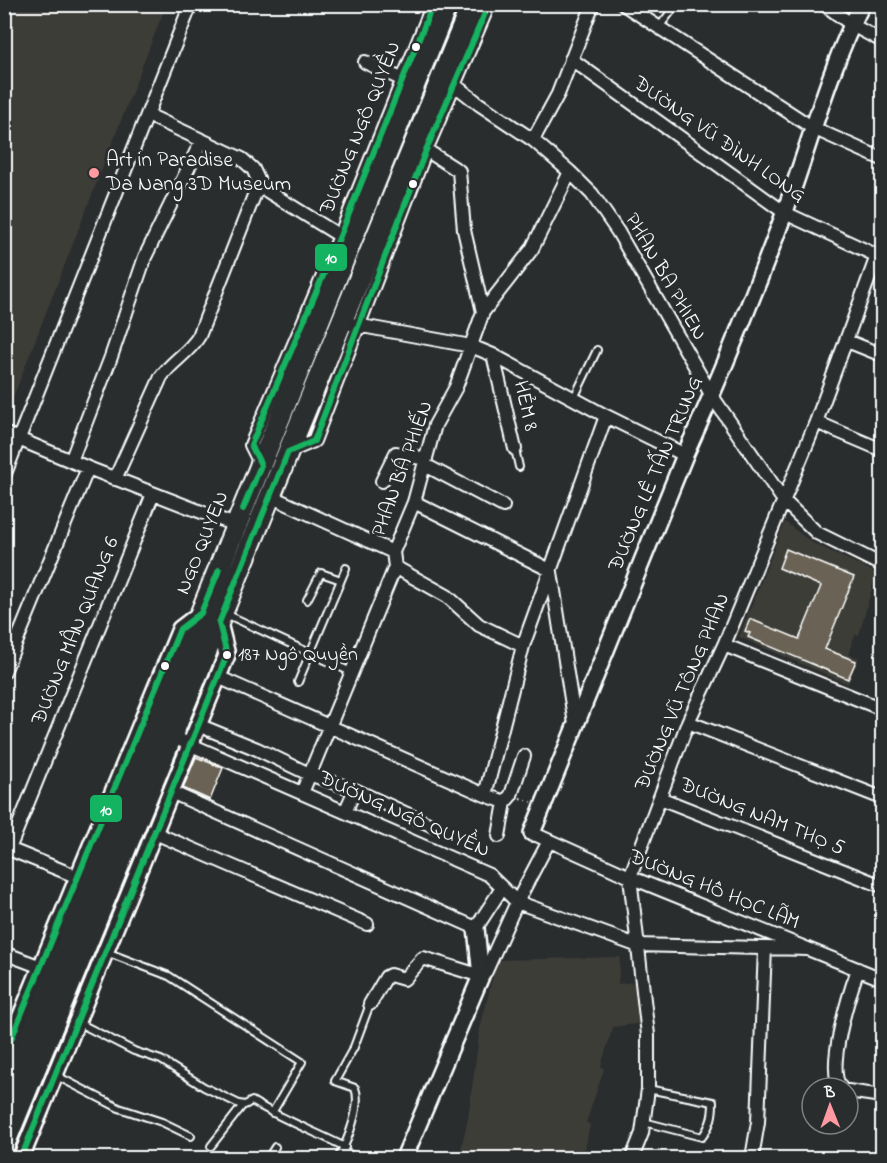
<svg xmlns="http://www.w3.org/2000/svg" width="887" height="1163" viewBox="0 0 887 1163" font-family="'Indie Flower',sans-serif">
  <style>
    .built { fill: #3e3e39 }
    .building { fill: #6b6454; stroke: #fff; stroke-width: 1.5 }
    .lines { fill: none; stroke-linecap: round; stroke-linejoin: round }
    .service-casing { stroke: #fff; stroke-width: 10 }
    .minor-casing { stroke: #fff; stroke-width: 16 }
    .tertiary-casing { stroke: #fff; stroke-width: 20 }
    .trunk-casing { stroke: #fff; stroke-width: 24 }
    .path { stroke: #fff; stroke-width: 2; stroke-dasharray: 1.5 4.5; stroke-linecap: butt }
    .service { stroke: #2a2d2e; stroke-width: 6 }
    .minor { stroke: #2a2d2e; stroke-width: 12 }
    .tertiary { stroke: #2a2d2e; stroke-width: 15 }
    .trunk { stroke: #2a2d2e; stroke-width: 20 }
    .bus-1-casing { stroke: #2a2d2e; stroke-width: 10 }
    .bus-1 { stroke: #13b361; stroke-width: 6 }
    .bus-dot { fill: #fff; stroke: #2a2d2e; stroke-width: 2 }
    .poi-dot { fill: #ff9aa2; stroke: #2a2d2e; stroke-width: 2 }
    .labels { text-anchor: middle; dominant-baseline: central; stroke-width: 6; stroke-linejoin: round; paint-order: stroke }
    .bus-label { font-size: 20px; fill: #fff; stroke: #2a2d2e; text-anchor: start }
    .street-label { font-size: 21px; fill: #fff; stroke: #2a2d2e }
    .poi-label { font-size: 21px; fill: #fff; stroke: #2a2d2e; text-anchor: start }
    .line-badge { stroke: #2a2d2e; stroke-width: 2 }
    .badge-label { font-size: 16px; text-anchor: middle; font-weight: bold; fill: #fff }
  </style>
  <rect width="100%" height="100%" fill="#2a2d2e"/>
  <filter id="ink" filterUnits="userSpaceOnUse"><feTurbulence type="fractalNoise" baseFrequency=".0167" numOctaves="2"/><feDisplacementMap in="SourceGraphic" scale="12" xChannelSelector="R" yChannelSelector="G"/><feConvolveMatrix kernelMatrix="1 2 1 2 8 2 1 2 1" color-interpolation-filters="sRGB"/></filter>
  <g filter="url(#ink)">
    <!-- built -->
    <path class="built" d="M 4,5 L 166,5 L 10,405 L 4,403 Z
      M 785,522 L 811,542 L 876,573 L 859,635 L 855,635 L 848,654 L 859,658 L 848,684 L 739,637 Z
      M 620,957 L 618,984 L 634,982 L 641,1023 L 613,1027 L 601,1066 L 604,1069 L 586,1122 L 590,1125 L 583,1158 L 459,1158 L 468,1118 L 480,1029 L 497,960 Z"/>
    <!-- building -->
    <path class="building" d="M 786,549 L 854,577 L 825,649 L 856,661 L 848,679 L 748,637 L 750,633 L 745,631 L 750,619 L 799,639 L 821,586 L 779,568 Z
      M 196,757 L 223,768 L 210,800 L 183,788 Z"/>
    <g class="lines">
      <!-- service casing -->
      <g class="service-casing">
        <path id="service" d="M 659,27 L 677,4
          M 574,398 L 597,350
          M 515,449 L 519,467
          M 307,600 L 321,573 L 341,580
          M 226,614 L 351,672
          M 298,682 L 346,568
          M 106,952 L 169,976 L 302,1062 L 272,1113
          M 77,1022 L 134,1051 L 161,1060 L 204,1087 L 239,1104 L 245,1105 L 252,1101 C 281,1119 314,1131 345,1147
          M 55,1075 L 119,1108 L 162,1122 L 191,1136
          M 644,1122 L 702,1137 C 711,1125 713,1116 713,1102 L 648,1089
          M 211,1146 L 243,1105
          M 342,1151 L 358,1158
          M 268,1158 L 275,1147
          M 338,1158 C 347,1143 362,1105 355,1088 L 335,1081 L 354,1047 L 370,1004"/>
      </g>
      <!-- minor casing -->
      <g class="minor-casing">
        <path id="minor" d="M 623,4 L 813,128 L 882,159
          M 824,4 L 852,25 L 882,41
          M 571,59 L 785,213 L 882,258
          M 365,62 L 403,80
          M 442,75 L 479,104 L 533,140 L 570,172 L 592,194 L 618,232 L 712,396 L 784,501 L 817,533 L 882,565
          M 148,115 L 242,159 L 253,169 L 262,188
          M 533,140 L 558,94 L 593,4
          M 426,150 L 459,171 L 464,230 L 483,312
          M 351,324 L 471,346 L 493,355 L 606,416 L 685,455
          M 847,341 L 882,355
          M 493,355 L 515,449
          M 816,422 L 882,450
          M 4,433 L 88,468 L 240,527
          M 288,452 L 314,441 L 426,150 L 489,4
          M 71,461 L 111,357 L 145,257 L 202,140
          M 261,465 L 251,445 L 340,236 L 433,4
          M 425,465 L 503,506
          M 4,476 L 191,4
          M 115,479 L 161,377 C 172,361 189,353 199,336 L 255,193 L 262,188 L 264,189 L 340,236
          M 382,481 L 396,453 L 426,459
          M 270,496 L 393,552
          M 414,502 L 550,570
          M 395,567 L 447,596 L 479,625 L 523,646
          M 551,572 L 575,724
          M 724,645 L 882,709
          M 4,672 L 88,468
          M 218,677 L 485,795 L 505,802
          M 688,722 L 882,798
          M 198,725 L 257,749 L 309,774 L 355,790 L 433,826
          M 173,737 L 489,875 L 517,902 L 636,945 L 808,949
          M 171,792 L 476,928 L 502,888
          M 302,793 L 395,567 L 393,552 L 414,502 L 435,425 L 456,387 L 483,312 L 532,249 L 570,172
          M 485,795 L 523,646 L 606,416
          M 660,798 L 882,886
          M 505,802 L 511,795 L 524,756
          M 345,812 L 355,790
          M 155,833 L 367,924
          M 532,833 L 630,877 L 882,979
          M 499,836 L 505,802
          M 4,847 L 78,877
          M 9,849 L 153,494
          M 4,953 L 41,967
          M 370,1004 L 386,977 L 390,975 L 404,979 L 423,958 L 481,976 L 486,971 L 517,902 L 549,841
          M 841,1088 C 825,1069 850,992 858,969
          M 848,1091 L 882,1096
          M 632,1158 L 642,1133 L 648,1089 L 648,1035 L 630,877 L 688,722 L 724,645 L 816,422 L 877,256
          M 752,1158 L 758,1122 L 765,948"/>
      </g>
      <!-- tertiary casing -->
      <g class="tertiary-casing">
        <path id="tertiary" d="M 532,833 L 685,455 C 721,376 754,295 784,214 C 810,144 828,71 862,4
          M 4,1057 L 180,629 L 201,613
          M 21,1158 L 227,655 L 219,623
          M 404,1158 L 481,976 L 476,928"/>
      </g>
      <!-- trunk casing -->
      <g class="trunk-casing">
        <path id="trunk" d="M 4,1100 L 447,4
          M 4,1145 L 472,4"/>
      </g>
      <!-- path -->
      <path class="path" d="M 520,798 L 532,802"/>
      <!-- service -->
      <use href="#service" class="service"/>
      <!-- minor -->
      <use href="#minor" class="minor"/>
      <!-- tertiary -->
      <use href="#tertiary" class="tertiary"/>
      <!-- trunk -->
      <use href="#trunk" class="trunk"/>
      <!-- bus-1 casing -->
      <g class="bus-1-casing">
        <path id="bus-1" d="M 243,509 L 261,465 L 251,445 L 340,236 L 433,4
          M 4,1056 L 180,629 L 201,613 L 219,570
          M 21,1158 L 227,655 L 219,623 L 288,452 L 314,441 L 426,150 L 489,4"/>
      </g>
      <!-- bus-1 -->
      <use href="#bus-1" class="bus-1"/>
    </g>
  </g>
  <!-- markers -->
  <g class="bus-dot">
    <circle cx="416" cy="47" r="5"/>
    <circle cx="413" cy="184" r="5"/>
    <circle cx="227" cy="655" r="5"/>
    <circle cx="165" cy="666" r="5"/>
  </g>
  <circle class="poi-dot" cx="94" cy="173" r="6"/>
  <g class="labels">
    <!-- bus labels -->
    <g class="bus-label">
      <text x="238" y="655">187 Ngô Quyền</text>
    </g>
    <!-- street labels -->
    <g class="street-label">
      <text transform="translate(361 128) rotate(-68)">ĐƯỜNG NGÔ QUYỀN</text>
      <text transform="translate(719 140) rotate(35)">ĐƯỜNG VŨ ĐÌNH LONG</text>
      <text transform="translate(665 277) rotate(60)">PHAN BA PHIEN</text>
      <text transform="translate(525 406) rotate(77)">HẺM 8</text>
      <text transform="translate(403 469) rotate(-70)">PHAN BÁ PHIẾN</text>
      <text transform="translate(656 474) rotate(-67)">ĐƯỜNG LÊ TẤN TRUNG</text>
      <text transform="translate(203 543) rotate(-68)">NGO QUYEN</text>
      <text transform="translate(76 631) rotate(-68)">ĐƯỜNG MÂN QUANG 6</text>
      <text transform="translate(683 692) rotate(-67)">ĐƯỜNG VŨ TÔNG PHAN</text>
      <text transform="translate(404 815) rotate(24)">ĐƯỜNG NGÔ QUYỀN</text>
      <text transform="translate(762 817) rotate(22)">ĐƯỜNG NAM THỌ 5</text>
      <text transform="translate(714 890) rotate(22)">ĐƯỜNG HỒ HỌC LÃM</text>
    </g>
    <!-- poi labels -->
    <g class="poi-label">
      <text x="106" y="161">Art in Paradise<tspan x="106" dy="24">Da Nang 3D Museum</tspan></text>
    </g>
  </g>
  <g class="line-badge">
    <rect x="314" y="243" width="34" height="29" rx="6" fill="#13b361"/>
    <rect x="89" y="794" width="34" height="29" rx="6" fill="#13b361"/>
  </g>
  <g class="badge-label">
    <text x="331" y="263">10</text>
    <text x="106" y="815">10</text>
  </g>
  <!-- margin -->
  <rect width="887" height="1163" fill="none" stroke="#2a2d2e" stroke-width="24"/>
  <rect x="12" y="12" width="863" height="1139" fill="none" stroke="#fff" stroke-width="2" filter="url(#ink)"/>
  <!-- north arrow -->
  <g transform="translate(830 1106) rotate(359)"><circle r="28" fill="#2a2d2e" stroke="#7f8182" stroke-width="1.5"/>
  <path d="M0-4.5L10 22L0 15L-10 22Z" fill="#ff9aa2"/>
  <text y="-9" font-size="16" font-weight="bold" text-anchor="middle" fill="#ffffff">B</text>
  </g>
</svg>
